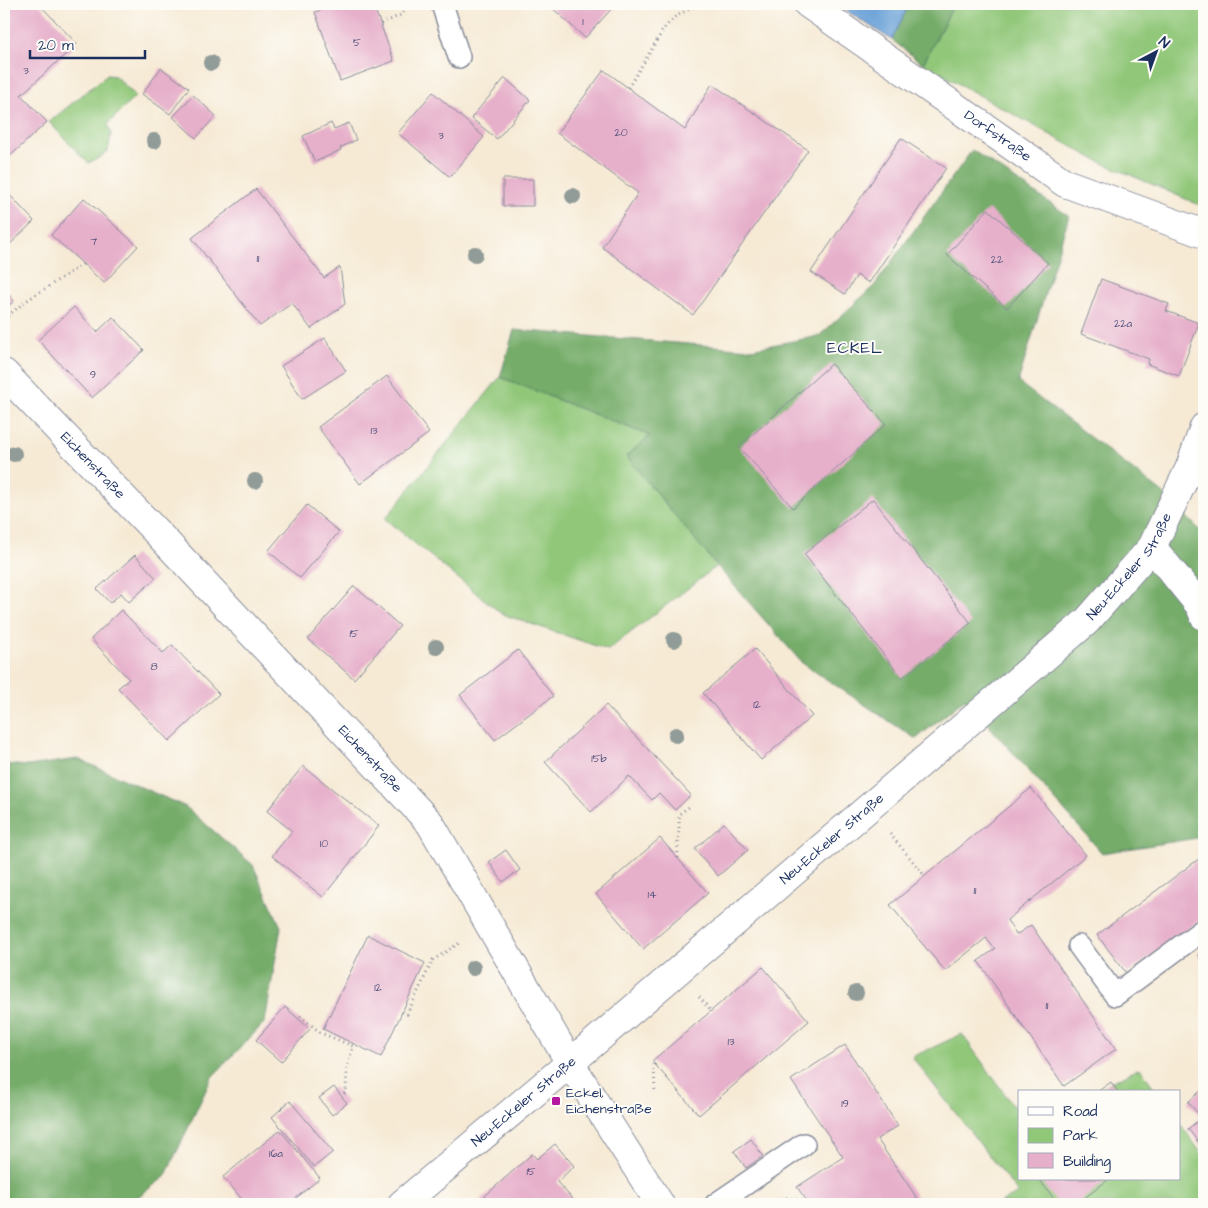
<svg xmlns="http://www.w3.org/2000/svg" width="1208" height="1208" viewBox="0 0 1208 1208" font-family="'Architects Daughter',sans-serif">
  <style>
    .green { fill: #91c779; stroke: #567b6c }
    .forest { fill: #74ac69; stroke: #486e64 }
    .water { fill: #6aa2d8; stroke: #42689b }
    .building { fill: #e6afca }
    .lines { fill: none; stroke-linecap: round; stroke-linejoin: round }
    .lane-casing { stroke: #888c9a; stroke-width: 24 }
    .street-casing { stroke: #888c9a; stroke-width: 30 }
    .path { stroke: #888c9a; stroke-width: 3; stroke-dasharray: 1 4; stroke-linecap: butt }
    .lane { stroke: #fff; stroke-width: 21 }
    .street { stroke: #fff; stroke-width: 28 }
    .tree { fill: #919c98 }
    .poi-dot { fill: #b5179e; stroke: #fdfcf7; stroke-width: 2 }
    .labels { text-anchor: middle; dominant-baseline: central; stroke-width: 4; stroke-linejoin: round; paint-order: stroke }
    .number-label { font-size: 11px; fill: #4e4f79 }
    .street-label { font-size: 14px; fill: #1b2f5e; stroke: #fdfcf7 }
    .poi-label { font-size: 14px; fill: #1b2f5e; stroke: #fdfcf7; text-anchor: start }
    .quarter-label { font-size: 16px; letter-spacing: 1px; fill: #1b2f5e; stroke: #fdfcf7 }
  </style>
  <rect width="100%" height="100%" fill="#fdfcf7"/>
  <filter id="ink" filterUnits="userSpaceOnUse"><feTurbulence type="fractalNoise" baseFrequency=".02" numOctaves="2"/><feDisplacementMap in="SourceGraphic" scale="10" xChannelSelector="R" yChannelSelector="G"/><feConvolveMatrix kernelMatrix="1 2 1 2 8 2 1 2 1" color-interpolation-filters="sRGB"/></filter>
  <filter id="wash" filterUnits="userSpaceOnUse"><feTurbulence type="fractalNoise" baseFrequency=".0096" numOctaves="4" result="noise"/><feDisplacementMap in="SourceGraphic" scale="20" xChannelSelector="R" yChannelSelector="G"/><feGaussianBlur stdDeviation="1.12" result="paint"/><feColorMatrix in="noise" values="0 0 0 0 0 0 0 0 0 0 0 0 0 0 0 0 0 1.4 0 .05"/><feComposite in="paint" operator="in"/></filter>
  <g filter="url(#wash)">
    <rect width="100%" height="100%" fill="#f6ead5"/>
    <!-- green -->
    <path class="green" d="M 954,4 L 1204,4 L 1204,207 L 1096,160 L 923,64 Z
      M 107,75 L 115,76 L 136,96 L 108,124 L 111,135 L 108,151 L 99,158 L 88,163 L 49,122 Z
      M 500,377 L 650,436 L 626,456 L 717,566 L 608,650 L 502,614 L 385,519 Z
      M 962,1034 L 1019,1114 L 1019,1179 L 1179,1179 L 1179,1122 L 1204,1157 L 1204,1204 L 999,1204 L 1018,1193 L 912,1057 Z
      M 1140,1068 L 1157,1092 L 1097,1092 L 1111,1082 Z"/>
    <!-- forest -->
    <path class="forest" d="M 909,4 L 954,4 L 923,64 L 892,40 Z
      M 972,150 L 1069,216 L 1018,382 L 1163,493 L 1204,534 L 1204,834 L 1197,838 L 1102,853 L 965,699 L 916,739 L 802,663 L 717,566 L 626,456 L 650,436 L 500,377 L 514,330 L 751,349 L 819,336 L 874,286 Z
      M 78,759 L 186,807 L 253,865 L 281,927 L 265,1022 L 212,1077 L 165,1177 L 128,1204 L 4,1204 L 4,764 L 28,766 Z"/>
    <!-- water -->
    <path class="water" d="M 836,4 L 909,4 L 892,40 Z"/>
    <g id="blocks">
      <!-- building -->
      <path class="building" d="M 4,4 L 39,4 L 77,44 L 21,95 L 47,122 L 5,161 L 4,159 Z
        M 339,4 L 373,4 L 394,61 L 340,81 L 315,12 Z
        M 548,4 L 616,4 L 585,38 Z
        M 161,68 L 189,88 L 170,114 L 142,94 Z
        M 604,70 L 685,130 L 712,84 L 808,150 L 693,315 L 602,247 L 638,193 L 557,133 Z
        M 505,78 L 530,100 L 497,139 L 471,118 Z
        M 433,92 L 484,137 L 450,177 L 398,133 Z
        M 193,95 L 216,116 L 196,138 L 173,117 Z
        M 331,123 L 334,129 L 349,123 L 356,140 L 340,148 L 341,150 L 315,162 L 303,136 Z
        M 901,138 L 946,168 L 869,283 L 857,275 L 845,294 L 811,272 Z
        M 503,179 L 533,179 L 533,206 L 503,206 Z
        M 4,189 L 34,221 L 4,250 Z
        M 256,189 L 324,278 L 340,267 L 345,304 L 311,329 L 292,303 L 260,326 L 192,238 Z
        M 84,198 L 138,246 L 104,283 L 51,235 Z
        M 988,209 L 1048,263 L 1007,308 L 947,255 Z
        M 1101,279 L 1169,304 L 1166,311 L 1199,323 L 1179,376 L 1147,364 L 1149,359 L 1081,334 Z
        M 4,289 L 14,301 L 4,310 Z
        M 74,307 L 97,332 L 113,317 L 144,350 L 92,398 L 38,340 Z
        M 325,338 L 346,371 L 302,399 L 281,366 Z
        M 831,364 L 886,424 L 793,508 L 739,447 Z
        M 387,376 L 429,433 L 360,484 L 318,427 Z
        M 873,499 L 971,623 L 902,678 L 804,554 Z
        M 307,505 L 339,532 L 300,578 L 268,551 Z
        M 135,555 L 156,578 L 129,602 L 121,593 L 110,603 L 97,589 Z
        M 354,586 L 400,626 L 354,679 L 308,639 Z
        M 121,610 L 163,653 L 172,645 L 219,694 L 169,741 L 118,688 L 129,679 L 91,639 Z
        M 755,649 L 812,716 L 761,760 L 703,693 Z
        M 518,650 L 553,696 L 495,740 L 460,695 Z
        M 606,705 L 691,795 L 675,810 L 659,793 L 652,800 L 629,776 L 591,812 L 545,762 Z
        M 303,766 L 379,826 L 323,897 L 272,856 L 292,831 L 267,811 Z
        M 1031,788 L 1086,855 L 1007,920 L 1016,935 L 1031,925 L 1116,1049 L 1064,1086 L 978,961 L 995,949 L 986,938 L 945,971 L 890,905 Z
        M 724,823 L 748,850 L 718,876 L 695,849 Z
        M 660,838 L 708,893 L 643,949 L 596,894 Z
        M 506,850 L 520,870 L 503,882 L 489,862 Z
        M 1204,855 L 1204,917 L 1127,974 L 1097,935 Z
        M 368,935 L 425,963 L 381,1057 L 323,1029 Z
        M 1204,949 L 1204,963 L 1198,954 Z
        M 763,967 L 809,1021 L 699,1115 L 652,1061 Z
        M 285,1007 L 310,1029 L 281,1062 L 256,1040 Z
        M 845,1045 L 898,1126 L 877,1139 L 921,1204 L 809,1204 L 797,1187 L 843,1157 L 791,1080 Z
        M 1111,1082 L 1118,1092 L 1097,1092 Z
        M 334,1087 L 347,1103 L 332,1115 L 319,1098 Z
        M 1204,1088 L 1204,1115 L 1201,1117 L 1188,1102 Z
        M 290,1101 L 333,1152 L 314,1167 L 272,1117 Z
        M 1202,1117 L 1204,1120 L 1204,1149 L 1188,1129 Z
        M 280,1130 L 320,1178 L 289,1204 L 246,1204 L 223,1177 Z
        M 751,1139 L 763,1156 L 746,1168 L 734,1151 Z
        M 555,1144 L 574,1166 L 557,1182 L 577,1204 L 476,1204 L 532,1154 L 537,1159 Z
        M 1039,1179 L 1109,1179 L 1082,1200 L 1086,1204 L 1058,1204 Z"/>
    </g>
  </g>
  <g filter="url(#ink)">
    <use href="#blocks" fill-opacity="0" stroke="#888c9a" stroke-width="1"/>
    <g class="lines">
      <!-- lane casing -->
      <g class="lane-casing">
        <path id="lane" d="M 442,4 L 459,57
          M 1079,946 L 1115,995 L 1204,929
          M 716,1204 L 804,1144"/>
      </g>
      <!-- street casing -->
      <g class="street-casing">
        <g id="street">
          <path id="s1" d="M 808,4 L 1065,183 L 1204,234"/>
          <path id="s2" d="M 4,373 L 165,541 L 430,823 L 570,1063 L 660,1204"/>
          <path d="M 1152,547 L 1200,606 L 1204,616"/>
          <path id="s3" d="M 402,1204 L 570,1063 L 1087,621 L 1152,547 L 1190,467 L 1204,427"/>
        </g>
      </g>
      <!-- path -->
      <path class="path" d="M 381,24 L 403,14 L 404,4
        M 628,88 L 665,27 L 675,17 L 698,4
        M 4,319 L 26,301 L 83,264
        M 890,834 L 925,876
        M 678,858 C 677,843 680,829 679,814 L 689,807
        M 699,997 L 711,1011
        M 402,1012 L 407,1014 L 433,960 L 461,942
        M 300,1016 L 321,1033 L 353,1046 L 347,1068 L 346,1092 L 342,1096
        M 654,1064 L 655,1092
        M 781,1197 L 807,1201
        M 293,1201 L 295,1204"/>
      <!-- lane -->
      <use href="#lane" class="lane"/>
      <!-- street -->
      <use href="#street" class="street"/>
    </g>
    <!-- trees -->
    <g class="tree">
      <circle cx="211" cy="63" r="8"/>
      <circle cx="154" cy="141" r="8"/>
      <circle cx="573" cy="196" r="8"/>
      <circle cx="475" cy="254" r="8"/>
      <circle cx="14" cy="454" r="8"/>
      <circle cx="255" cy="481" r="8"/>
      <circle cx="674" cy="640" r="8"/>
      <circle cx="436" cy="647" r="8"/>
      <circle cx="676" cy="735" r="8"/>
      <circle cx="473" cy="968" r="8"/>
      <circle cx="856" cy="993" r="8"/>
    </g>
  </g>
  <!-- markers -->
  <rect class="poi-dot" x="551" y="1096" width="10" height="10" rx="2.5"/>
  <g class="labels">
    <!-- number labels -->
    <g class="number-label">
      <text x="583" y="21">1</text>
      <text x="357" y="42">5</text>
      <text x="26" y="70">3</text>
      <text x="621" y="132">20</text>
      <text x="441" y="135">3</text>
      <text x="94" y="241">7</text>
      <text x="258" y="258">11</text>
      <text x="997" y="259">22</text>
      <text x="1123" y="323">22a</text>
      <text x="93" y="374">9</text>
      <text x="374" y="430">13</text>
      <text x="354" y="633">15</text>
      <text x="154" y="666">8</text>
      <text x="757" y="704">12</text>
      <text x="599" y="758">15b</text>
      <text x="324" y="843">10</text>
      <text x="975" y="890">11</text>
      <text x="652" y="894">14</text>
      <text x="378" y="987">12</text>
      <text x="1047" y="1005">11</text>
      <text x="731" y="1041">13</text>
      <text x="845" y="1103">19</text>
      <text x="276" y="1153">16a</text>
      <text x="531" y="1171">15</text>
    </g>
    <!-- street labels -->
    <g class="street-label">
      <text stroke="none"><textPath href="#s1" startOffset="231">Dorfstraße</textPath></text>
      <text stroke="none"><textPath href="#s2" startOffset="128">Eichenstraße</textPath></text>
      <text stroke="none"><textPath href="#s3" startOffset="969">Neu-Eckeler Straße</textPath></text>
      <text stroke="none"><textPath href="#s2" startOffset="532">Eichenstraße</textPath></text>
      <text stroke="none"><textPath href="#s3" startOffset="564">Neu-Eckeler Straße</textPath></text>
      <text stroke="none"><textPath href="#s3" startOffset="159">Neu-Eckeler Straße</textPath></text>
    </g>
    <!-- poi labels -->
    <g class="poi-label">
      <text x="566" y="1093">Eckel,<tspan x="566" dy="16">Eichenstraße</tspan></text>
    </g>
    <!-- quarter labels -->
    <g class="quarter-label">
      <text x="855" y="348">ECKEL</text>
    </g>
  </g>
  <!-- margin -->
  <rect width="1208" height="1208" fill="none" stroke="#fdfcf7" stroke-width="20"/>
  <!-- legend -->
  <rect x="1018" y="1090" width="162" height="90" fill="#fdfcf7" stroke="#a3aaba"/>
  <rect x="1028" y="1107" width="25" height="8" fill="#ffffff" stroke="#a3aaba"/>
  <text x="1063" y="1116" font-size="15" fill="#1b2f5e">Road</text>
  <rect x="1028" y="1128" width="25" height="15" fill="#91c779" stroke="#a3aaba"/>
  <text x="1063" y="1140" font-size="15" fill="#1b2f5e">Park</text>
  <rect x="1028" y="1153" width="25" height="15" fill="#e6afca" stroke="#a3aaba"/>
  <text x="1063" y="1166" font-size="15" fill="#1b2f5e">Building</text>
  <!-- north arrow -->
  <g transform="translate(1156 52) rotate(41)" stroke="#fdfcf7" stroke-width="4" paint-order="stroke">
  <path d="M0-4L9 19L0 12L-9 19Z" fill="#1b2f5e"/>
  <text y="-8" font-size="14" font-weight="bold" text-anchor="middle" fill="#1b2f5e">N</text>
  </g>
  <!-- scale -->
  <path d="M30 50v8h115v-8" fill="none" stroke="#1b2f5e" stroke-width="2.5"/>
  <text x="38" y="50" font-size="15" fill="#1b2f5e" stroke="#fdfcf7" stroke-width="4" paint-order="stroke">20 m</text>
</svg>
